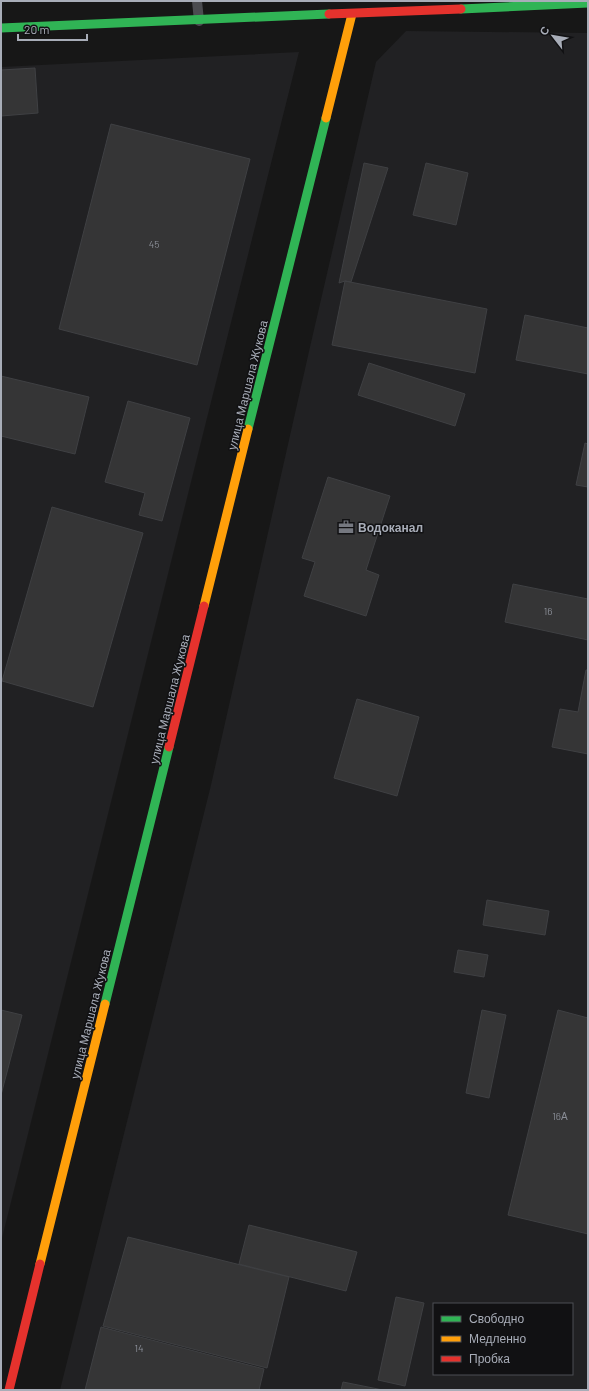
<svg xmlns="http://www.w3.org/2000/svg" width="589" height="1391" viewBox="0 0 589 1391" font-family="Barlow,sans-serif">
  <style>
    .built { fill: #212123; fill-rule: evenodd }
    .building { fill: #353536; stroke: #3f4043 }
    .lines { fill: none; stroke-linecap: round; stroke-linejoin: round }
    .lane { stroke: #4b4c50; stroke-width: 10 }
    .fast { stroke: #30b455; stroke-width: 9 }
    .slow { stroke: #ff9f0a; stroke-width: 9 }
    .jam { stroke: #e5322d; stroke-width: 9 }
    .labels { text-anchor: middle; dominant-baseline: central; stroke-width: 3; stroke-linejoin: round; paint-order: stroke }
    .number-label { font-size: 10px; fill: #8b8f98 }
    .street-label { font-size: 12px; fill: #a8adb8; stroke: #111113 }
    .poi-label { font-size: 12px; font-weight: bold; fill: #a8adb8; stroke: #111113; text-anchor: start }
  </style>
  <rect width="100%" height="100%" fill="#171717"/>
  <!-- built -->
  <path class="built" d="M 406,31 L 588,33 L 588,1390 L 60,1390 L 211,785 L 310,347 L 376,62 ZM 434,1304 L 572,1304 L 572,1374 L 434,1374 Z
    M 299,52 L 206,422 L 1,1242 L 1,67 Z"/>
  <!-- building -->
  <path class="building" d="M 35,68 L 38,113 L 1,116 L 1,70 Z
    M 111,124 L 250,159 L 197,365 L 59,329 Z
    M 364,163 L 388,168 L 351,282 L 345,281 L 339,283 Z
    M 426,163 L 468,173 L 456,225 L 413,215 Z
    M 345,281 L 487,309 L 475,373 L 332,345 Z
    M 525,315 L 588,328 L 588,374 L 516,360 Z
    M 369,363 L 465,394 L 455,426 L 358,395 Z
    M 1,376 L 89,397 L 75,454 L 1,436 Z
    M 128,401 L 190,418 L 162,521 L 139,515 L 145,493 L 105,482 Z
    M 585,443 L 588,444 L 588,487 L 576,485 Z
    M 328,477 L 390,496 L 366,570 L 379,575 L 366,616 L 304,596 L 315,562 L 302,558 Z
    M 52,507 L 143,533 L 93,707 L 2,681 Z
    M 513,584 L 588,599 L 588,640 L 505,622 Z
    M 586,670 L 588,670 L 588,754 L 552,747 L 560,709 L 578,712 Z
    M 357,699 L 419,717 L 397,796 L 334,778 Z
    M 487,900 L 549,911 L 545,935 L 483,925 Z
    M 458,950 L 488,955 L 484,977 L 454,972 Z
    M 1,1010 L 22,1015 L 1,1095 Z
    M 482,1010 L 506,1015 L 489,1098 L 466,1093 Z
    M 558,1010 L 588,1018 L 588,1234 L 508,1215 Z
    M 249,1225 L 357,1252 L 346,1291 L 239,1264 Z
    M 128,1237 L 289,1277 L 267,1368 L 103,1326 Z
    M 396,1297 L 424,1303 L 405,1386 L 378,1380 Z
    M 101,1327 L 264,1369 L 259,1390 L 85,1390 Z
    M 343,1382 L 383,1390 L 341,1390 Z"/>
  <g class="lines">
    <!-- lane -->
    <path class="lane" d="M 197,1 L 199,21"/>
    <!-- fast -->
    <path class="fast" d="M 461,9 L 588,3
      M 1,28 L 329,14
      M 248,429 L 326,118
      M 105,1004 L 169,747"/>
    <!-- slow -->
    <path class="slow" d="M 326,118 L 352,14
      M 204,606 L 248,429
      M 40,1264 L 105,1004"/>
    <!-- jam -->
    <path class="jam" d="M 329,14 L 461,9
      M 169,747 L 204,606
      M 9,1390 L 40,1264"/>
  </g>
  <!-- icons -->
  <defs>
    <g id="office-bare" transform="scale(1.2)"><path d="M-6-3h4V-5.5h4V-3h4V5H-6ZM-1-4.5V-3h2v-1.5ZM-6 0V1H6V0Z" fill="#757880" stroke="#111113" stroke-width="2.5" paint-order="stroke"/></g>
  </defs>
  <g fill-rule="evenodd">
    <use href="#office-bare" x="346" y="527"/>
  </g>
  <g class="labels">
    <!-- number labels -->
    <g class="number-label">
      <text x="154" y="244">45</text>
      <text x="548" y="611">16</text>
      <text x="560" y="1116">16А</text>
      <text x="139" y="1348">14</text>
    </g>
    <!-- street labels -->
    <g class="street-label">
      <text transform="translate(247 385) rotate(-76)">улица Маршала Жукова</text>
      <text transform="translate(169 699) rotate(-76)">улица Маршала Жукова</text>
      <text transform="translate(90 1014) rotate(-76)">улица Маршала Жукова</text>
    </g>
    <!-- poi labels -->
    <g class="poi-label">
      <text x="358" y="527">Водоканал</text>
    </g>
  </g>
  <!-- border -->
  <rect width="589" height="1391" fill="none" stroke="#a8adb8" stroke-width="4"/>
  <!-- legend -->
  <rect x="433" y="1303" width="140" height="72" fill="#111113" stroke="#4d4f55"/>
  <rect x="441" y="1316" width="20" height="6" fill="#30b455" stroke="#4d4f55"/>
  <text x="469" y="1323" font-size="12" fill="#a8adb8">Свободно</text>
  <rect x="441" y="1336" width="20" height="6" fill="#ff9f0a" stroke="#4d4f55"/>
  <text x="469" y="1343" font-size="12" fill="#a8adb8">Медленно</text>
  <rect x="441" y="1356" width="20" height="6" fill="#e5322d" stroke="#4d4f55"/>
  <text x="469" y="1363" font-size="12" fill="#a8adb8">Пробка</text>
  <!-- north arrow -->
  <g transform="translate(553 36) rotate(301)" stroke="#111113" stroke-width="3" paint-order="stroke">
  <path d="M0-3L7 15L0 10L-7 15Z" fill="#a8adb8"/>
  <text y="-6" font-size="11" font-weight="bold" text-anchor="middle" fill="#a8adb8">С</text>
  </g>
  <!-- scale -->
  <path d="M18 34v6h69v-6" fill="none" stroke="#a8adb8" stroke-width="2"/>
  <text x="24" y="34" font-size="12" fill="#a8adb8" stroke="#111113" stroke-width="3" paint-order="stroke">20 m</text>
</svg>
